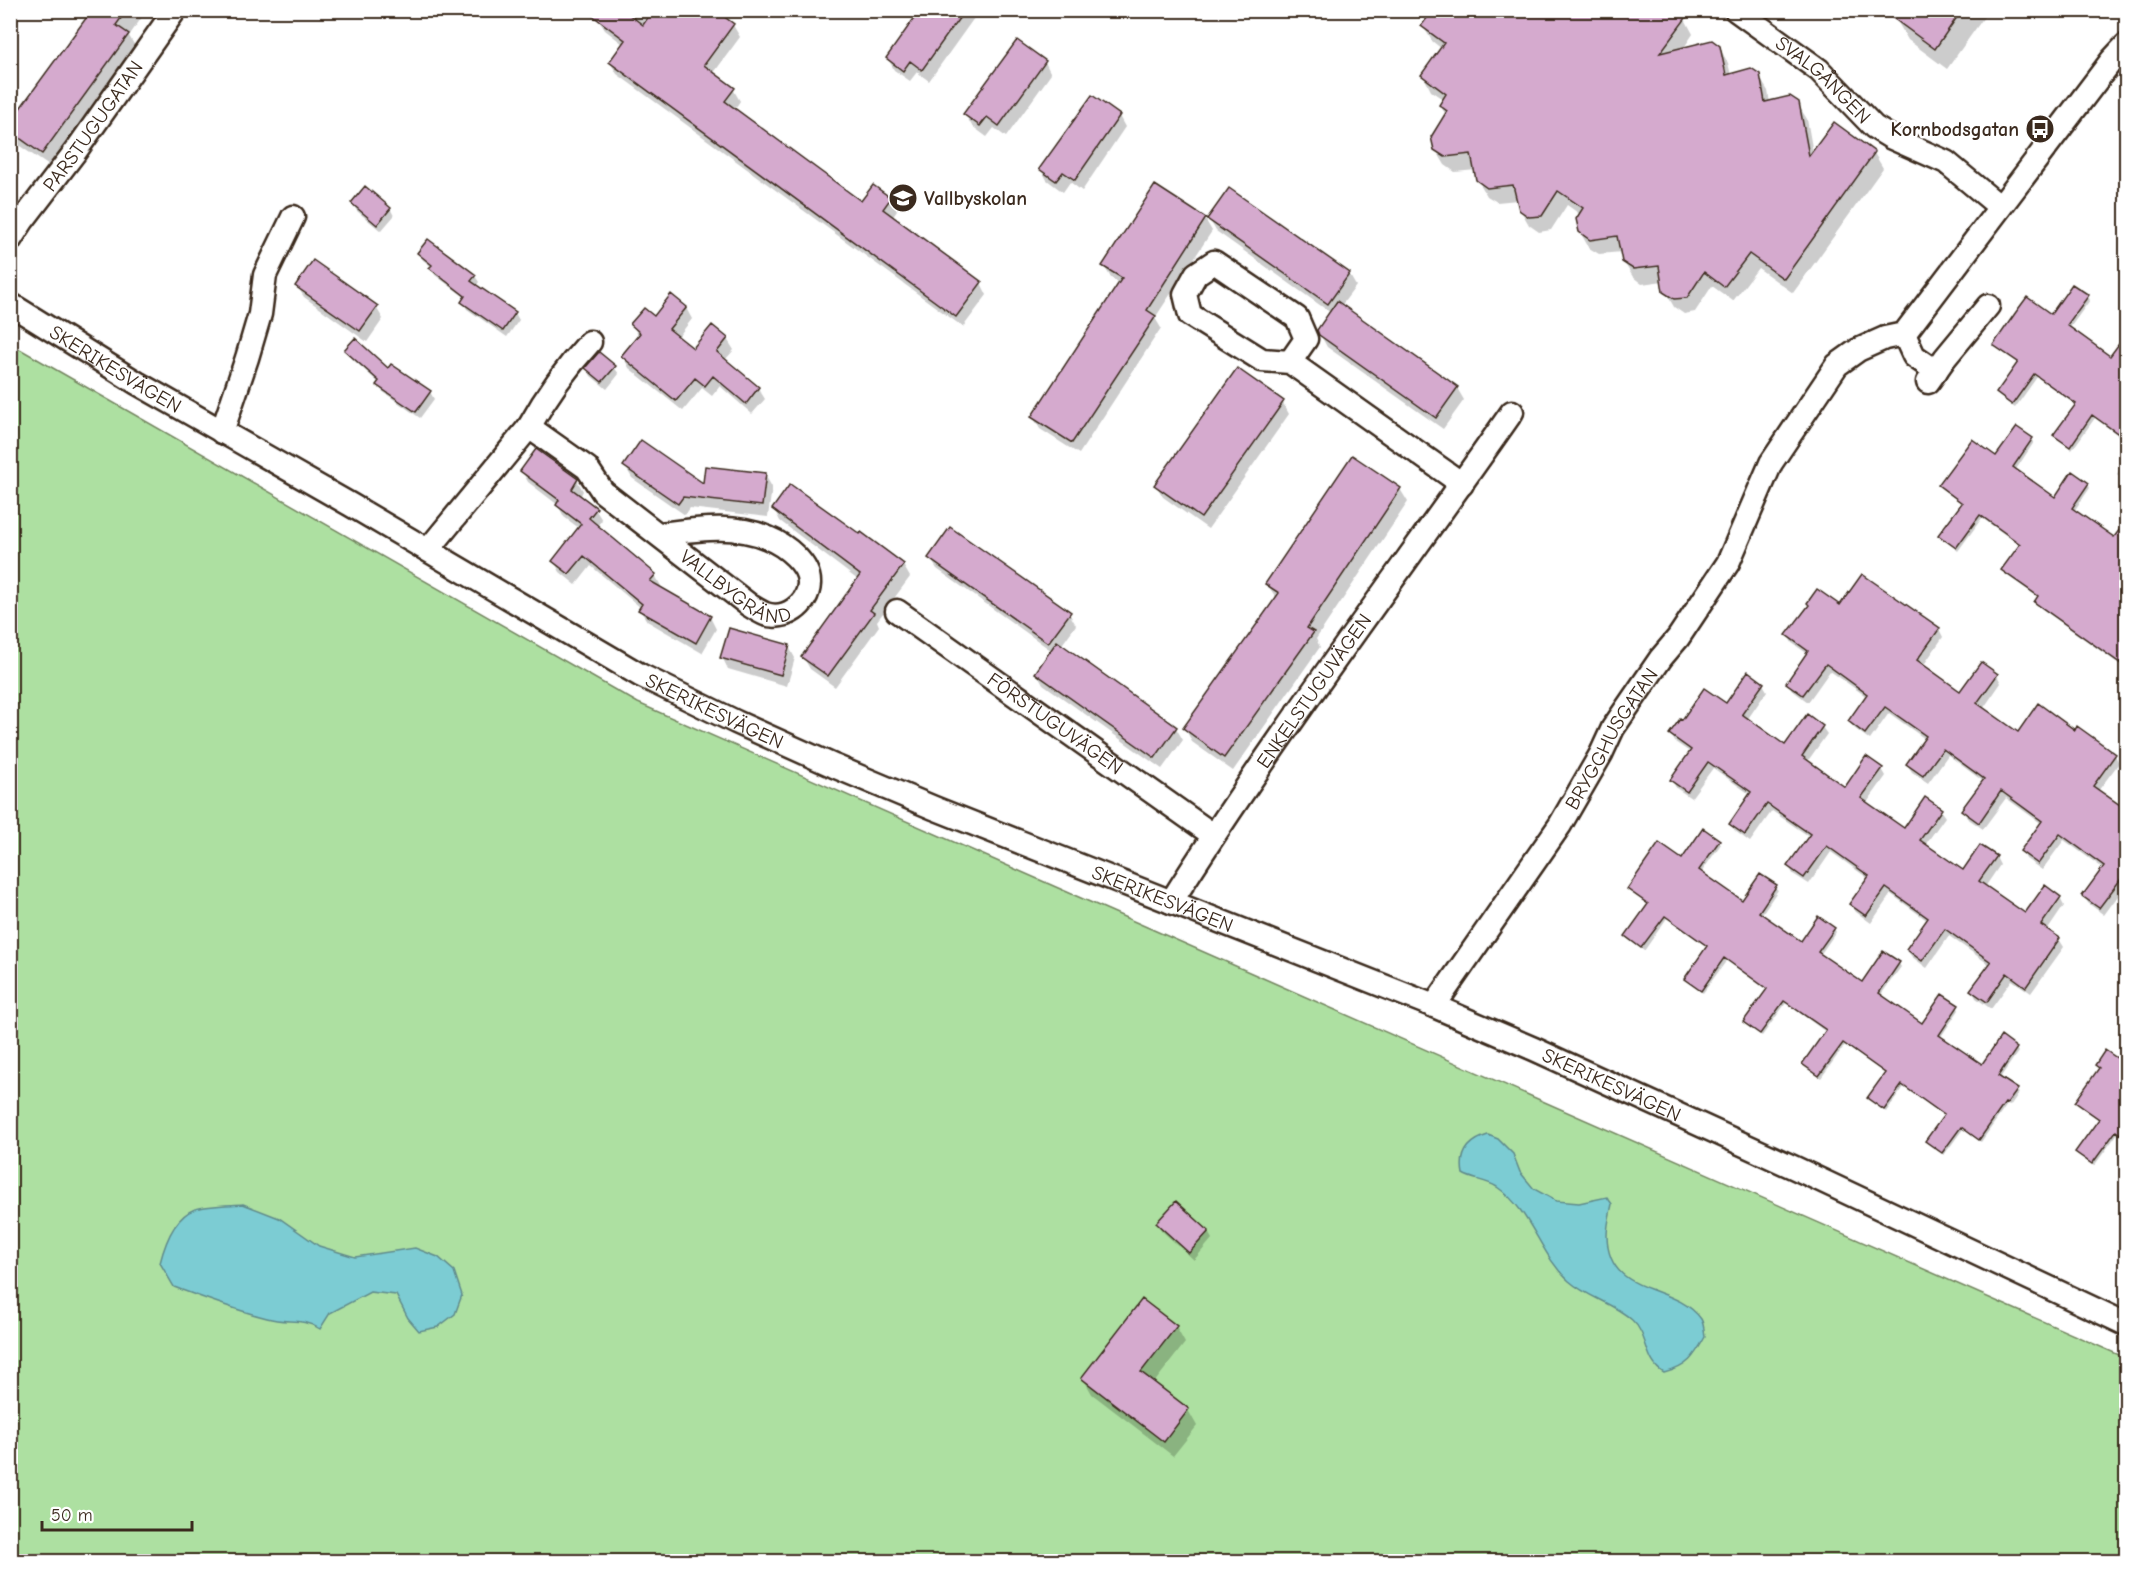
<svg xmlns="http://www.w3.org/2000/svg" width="2137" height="1572" viewBox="0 0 2137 1572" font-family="'Comic Neue',sans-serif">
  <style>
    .green { fill: #ade0a1; stroke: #748560; stroke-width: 1.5 }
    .water { fill: #7bccd3; stroke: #618b8b; stroke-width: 1.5 }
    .shadow { fill: #0003 }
    .building { fill: #d5aace; stroke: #3b2a1e; stroke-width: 1.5 }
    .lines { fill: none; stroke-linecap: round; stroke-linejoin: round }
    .minor-casing { stroke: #3b2a1e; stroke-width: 27 }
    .minor { stroke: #fff; stroke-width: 22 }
    .labels { text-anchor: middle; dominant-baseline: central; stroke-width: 5; stroke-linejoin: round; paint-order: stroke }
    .street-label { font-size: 20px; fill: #3b2a1e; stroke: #fff }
    .poi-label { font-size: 20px; font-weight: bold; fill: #3b2a1e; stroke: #fff; text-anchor: end }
  </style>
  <rect width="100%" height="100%" fill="#fff"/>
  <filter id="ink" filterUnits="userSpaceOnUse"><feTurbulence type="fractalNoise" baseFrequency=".0167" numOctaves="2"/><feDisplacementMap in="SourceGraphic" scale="12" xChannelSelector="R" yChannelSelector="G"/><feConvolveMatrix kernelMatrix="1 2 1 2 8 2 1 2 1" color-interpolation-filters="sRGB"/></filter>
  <g filter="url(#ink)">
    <!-- green -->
    <path class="green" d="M 11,344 L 638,703 L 2126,1358 L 2126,1561 L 11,1561 Z"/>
    <!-- water -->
    <path class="water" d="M 1488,1135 L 1498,1139 L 1513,1154 L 1520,1172 L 1534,1189 L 1556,1201 L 1579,1203 L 1607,1197 L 1612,1204 C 1610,1214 1607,1225 1607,1236 C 1608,1298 1673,1281 1701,1319 C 1704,1324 1704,1331 1705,1337 C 1694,1357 1688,1367 1664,1373 C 1644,1362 1649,1335 1632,1320 C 1614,1303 1588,1298 1569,1281 C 1539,1254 1532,1211 1497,1187 C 1486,1180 1473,1180 1463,1174 C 1459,1153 1468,1141 1488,1135 Z
      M 243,1204 L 279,1218 L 319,1246 L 355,1257 L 415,1248 L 438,1257 L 454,1271 L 462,1295 L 455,1314 L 438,1327 L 419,1331 L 408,1318 L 396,1295 L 370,1292 L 330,1313 L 320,1329 C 302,1317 287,1324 267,1318 C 235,1310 204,1298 174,1287 L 160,1263 C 165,1243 174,1217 195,1209 C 208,1205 230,1205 243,1204 Z"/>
    <!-- shadow -->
    <path class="shadow" d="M 94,10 L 147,10 L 129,36 L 138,51 L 52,168 L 17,144 L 10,132 L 10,125 Z
      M 632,10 L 713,10 L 733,25 L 740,37 L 713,74 L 733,89 L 740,101 L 734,110 L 861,203 L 890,199 L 897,211 L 892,218 L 981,283 L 987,295 L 963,327 L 617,74 L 610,62 L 623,44 L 605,30 L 598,19 L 628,16 Z
      M 923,10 L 970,10 L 974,18 L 929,81 L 917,72 L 910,81 L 894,70 L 888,58 Z
      M 1882,10 L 1989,10 L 1947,69 L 1908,40 L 1897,21 Z
      M 1685,19 L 1693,34 L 1683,49 L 1719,47 L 1728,63 L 1731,75 L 1758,75 L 1768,91 L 1770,103 L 1797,103 L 1807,119 L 1813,153 L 1834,124 L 1874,153 L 1883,168 L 1793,293 L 1758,268 L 1733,301 L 1712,286 L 1695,312 L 1684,314 L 1674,307 L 1665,291 L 1663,281 L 1642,284 L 1633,277 L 1623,261 L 1622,252 L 1599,254 L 1589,248 L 1580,232 L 1581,215 L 1567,205 L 1551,230 L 1539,232 L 1529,225 L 1520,209 L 1518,200 L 1497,202 L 1487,196 L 1478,180 L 1476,170 L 1455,172 L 1445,165 L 1436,150 L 1446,115 L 1440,105 L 1444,100 L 1431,91 L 1423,75 L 1442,49 L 1432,41 L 1423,26 Z
      M 1045,62 L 1051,74 L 1006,137 L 994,128 L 987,137 L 972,126 L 965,114 Z
      M 1119,116 L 1125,127 L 1082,191 L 1070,182 L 1063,192 L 1047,180 L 1041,169 Z
      M 352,203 L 390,208 L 394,216 L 381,231 L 357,211 Z
      M 1205,219 L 1212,231 L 1155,318 L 1161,328 L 1079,454 L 1040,429 L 1033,417 L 1120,283 L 1111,278 L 1104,266 Z
      M 1209,219 L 1349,274 L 1356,286 L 1341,306 L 1457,388 L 1464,400 L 1443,429 L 1327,347 L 1320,334 L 1331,313 L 1216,231 Z
      M 419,253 L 475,276 L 479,282 L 476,286 L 515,313 L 519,320 L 507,337 L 467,309 L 463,302 L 466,298 L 435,275 L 432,267 L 423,260 Z
      M 297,286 L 376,307 L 383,319 L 367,342 L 304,297 Z
      M 2088,296 L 2090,300 L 2069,329 L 2111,358 L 2126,336 L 2126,441 L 2095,418 L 2072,450 L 2055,435 L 2076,405 L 2037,377 L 2015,408 L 2000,397 L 1997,393 L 2019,364 L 1997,348 L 1995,345 Z
      M 686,308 L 692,319 L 678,337 L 693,350 L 727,339 L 734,350 L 725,360 L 758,388 L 765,399 L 752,414 L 720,386 L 712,396 L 702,388 L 683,411 L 629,368 L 623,356 L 639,337 L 632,324 Z
      M 346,351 L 430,392 L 434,399 L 420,418 L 382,391 L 379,383 L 350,357 Z
      M 614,367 L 619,374 L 607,389 L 591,376 L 587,368 Z
      M 1283,403 L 1289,414 L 1208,529 L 1163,497 L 1156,485 Z
      M 2032,439 L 2034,442 L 2015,471 L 2055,499 L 2088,484 L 2090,488 L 2074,511 L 2115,539 L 2126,522 L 2126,669 L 2038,606 L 2036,602 L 2039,598 L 2005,574 L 2003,570 L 2021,546 L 1982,518 L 1958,551 L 1940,535 L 1963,504 L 1942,489 L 1940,485 Z
      M 2126,461 L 2126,483 L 2117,474 Z
      M 625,466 L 704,486 L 765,475 L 772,487 L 768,517 L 690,508 L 685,515 L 632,478 Z
      M 522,471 L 577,480 L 583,491 L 580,497 L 595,509 L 602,520 L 597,526 L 655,575 L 661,586 L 659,589 L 710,617 L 716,629 L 702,653 L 647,621 L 640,610 L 641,608 L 591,566 L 576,585 L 560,572 L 554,561 L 579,528 L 564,517 L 558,505 L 528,482 Z
      M 1400,489 L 1408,502 L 1316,639 L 1320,647 L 1233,771 L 1192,742 L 1185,728 L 1277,599 L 1267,584 Z
      M 774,509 L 860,536 L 862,534 L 903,565 L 910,577 L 877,621 L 879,626 L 835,687 L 810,669 L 803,657 L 858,580 L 780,521 Z
      M 930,558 L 1069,613 L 1076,625 L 1061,646 L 1176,728 L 1183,740 L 1162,769 L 1043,684 L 1037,673 L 1052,651 L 937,569 Z
      M 1841,607 L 1939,629 L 1943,637 L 1923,666 L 1960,693 L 1997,675 L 2001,683 L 1983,709 L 2018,734 L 2075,732 L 2115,755 L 2119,763 L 2098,791 L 2126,811 L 2126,885 L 2104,915 L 2088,903 L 2084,896 L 2104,869 L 2064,840 L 2042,870 L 2026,859 L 2022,851 L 2042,824 L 2006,798 L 1983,829 L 1967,818 L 1963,810 L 1984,782 L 1948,755 L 1928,783 L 1912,772 L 1907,764 L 1925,739 L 1889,713 L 1870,740 L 1854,728 L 1849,721 L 1867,697 L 1830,671 L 1808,702 L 1792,690 L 1788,683 L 1808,654 L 1792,643 L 1788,635 Z
      M 789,647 L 795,658 L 787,686 L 728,669 L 722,657 Z
      M 1763,684 L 1767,691 L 1747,720 L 1786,747 L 1822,727 L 1827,734 L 1807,762 L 1845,789 L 1882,769 L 1886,776 L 1866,804 L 1904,830 L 1940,810 L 1945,817 L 1925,845 L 1963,872 L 1996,857 L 2000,865 L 1985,887 L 2025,916 L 2060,898 L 2064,906 L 2047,931 L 2059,939 L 2064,947 L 2031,993 L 2012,980 L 1991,1009 L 1976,998 L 1972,990 L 1990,965 L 1949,936 L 1927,968 L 1912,957 L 1907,950 L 1928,921 L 1891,894 L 1871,923 L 1856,912 L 1851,905 L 1869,879 L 1831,852 L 1809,884 L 1793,874 L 1789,866 L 1810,837 L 1772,811 L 1750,842 L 1735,831 L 1731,824 L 1751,795 L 1713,768 L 1691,798 L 1676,788 L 1672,780 L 1691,753 L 1675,742 L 1671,734 Z
      M 1719,841 L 1721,844 L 1701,873 L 1743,902 L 1761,876 L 1778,890 L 1761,915 L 1802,943 L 1834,929 L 1836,932 L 1820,955 L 1862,984 L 1899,964 L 1901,967 L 1880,996 L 1922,1025 L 1957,1006 L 1959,1010 L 1940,1038 L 1982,1066 L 2001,1038 L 2016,1049 L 2018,1052 L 2000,1078 L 2019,1093 L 2010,1106 L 2007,1105 L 1981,1142 L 1963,1129 L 1944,1155 L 1929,1144 L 1927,1141 L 1945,1116 L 1904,1087 L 1886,1112 L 1869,1098 L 1886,1074 L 1845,1045 L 1821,1078 L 1804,1064 L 1826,1032 L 1786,1003 L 1762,1036 L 1745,1022 L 1768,990 L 1727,960 L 1703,993 L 1688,982 L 1686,979 L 1708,947 L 1667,918 L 1644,951 L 1628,939 L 1626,936 L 1649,905 L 1629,889 Z
      M 2126,1067 L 2126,1139 L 2118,1133 L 2094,1166 L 2077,1152 L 2099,1120 L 2077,1102 Z
      M 1157,1224 L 1208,1232 L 1212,1239 L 1194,1260 L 1162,1231 Z
      M 1176,1327 L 1185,1343 L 1154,1383 L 1188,1410 L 1197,1426 L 1173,1456 L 1092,1394 L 1083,1378 Z"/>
    <!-- building -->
    <path class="building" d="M 92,10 L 127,10 L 116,25 L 129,34 L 42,154 L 10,131 L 10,122 Z
      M 585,10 L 623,10 L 643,25 L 653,10 L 715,10 L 734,24 L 704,65 L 735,88 L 725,101 L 861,201 L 873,185 L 891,198 L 883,209 L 982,282 L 956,317 L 609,62 L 625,40 Z
      M 920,10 L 965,10 L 922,70 L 910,61 L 903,71 L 886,58 Z
      M 1433,10 L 1675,10 L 1686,18 L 1660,53 L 1712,40 L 1720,46 L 1726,75 L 1751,68 L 1760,74 L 1765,102 L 1790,96 L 1799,102 L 1809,156 L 1834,122 L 1875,152 L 1784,279 L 1749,254 L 1724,287 L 1704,272 L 1687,298 L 1674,299 L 1663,292 L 1659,266 L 1633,269 L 1622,262 L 1617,236 L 1590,240 L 1579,232 L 1576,219 L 1583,208 L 1558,191 L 1542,216 L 1529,217 L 1519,210 L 1513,185 L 1487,188 L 1476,180 L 1471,154 L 1445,157 L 1434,150 L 1431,137 L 1447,111 L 1439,105 L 1446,94 L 1421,75 L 1444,43 L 1421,26 Z
      M 1882,10 L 1962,10 L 1935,49 Z
      M 1017,40 L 1046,61 L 999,126 L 987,117 L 980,126 L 963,114 Z
      M 1092,95 L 1120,115 L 1075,180 L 1063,172 L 1056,181 L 1039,169 Z
      M 1155,185 L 1206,218 L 1147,310 L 1156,316 L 1072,443 L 1031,417 L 1122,278 L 1102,266 Z
      M 365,186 L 391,208 L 377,225 L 351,203 Z
      M 1229,188 L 1350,273 L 1328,304 L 1207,219 Z
      M 428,239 L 476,275 L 471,281 L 516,312 L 503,331 L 461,302 L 465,296 L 429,268 L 432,265 L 417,253 Z
      M 313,260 L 378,306 L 360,331 L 295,286 Z
      M 2072,284 L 2089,295 L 2067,325 L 2110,356 L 2127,333 L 2127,440 L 2092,415 L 2070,447 L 2053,435 L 2076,404 L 2034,374 L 2012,405 L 1996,393 L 2018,362 L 1993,345 L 2016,312 L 2027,297 L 2051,314 Z
      M 671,294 L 687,307 L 669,329 L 693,348 L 712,325 L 728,338 L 717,352 L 759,387 L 746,404 L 713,376 L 705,386 L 695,378 L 676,401 L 621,356 L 640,333 L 630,324 L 644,308 L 654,316 Z
      M 1337,301 L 1458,387 L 1436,418 L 1319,335 L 1317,330 Z
      M 355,338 L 388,368 L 391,364 L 431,391 L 416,412 L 376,385 L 379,381 L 344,350 Z
      M 599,352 L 616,366 L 602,382 L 585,368 Z
      M 1237,368 L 1284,401 L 1201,518 L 1154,485 Z
      M 2017,427 L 2033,438 L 2013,467 L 2055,497 L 2072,471 L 2089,483 L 2072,508 L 2114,537 L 2127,520 L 2127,668 L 2034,602 L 2038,596 L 2001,570 L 2020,544 L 1980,515 L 1956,548 L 1938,535 L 1962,503 L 1938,485 L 1972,439 L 1996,456 Z
      M 641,440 L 703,483 L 705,466 L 766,473 L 762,506 L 683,497 L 678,504 L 623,466 Z
      M 536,449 L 578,479 L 572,489 L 597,508 L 589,518 L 656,574 L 650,581 L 711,616 L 696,643 L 638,610 L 642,604 L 584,556 L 569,574 L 552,561 L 581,524 L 556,505 L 559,500 L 520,471 Z
      M 1352,455 L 1401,488 L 1307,628 L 1314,632 L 1224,758 L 1183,728 L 1279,593 L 1265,584 Z
      M 790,484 L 860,534 L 861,532 L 904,564 L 870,610 L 874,613 L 828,676 L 801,657 L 860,575 L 772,509 Z
      M 950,527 L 1071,612 L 1048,643 L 928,558 Z
      M 1862,574 L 1940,628 L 1917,660 L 1960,691 L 1981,662 L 1998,674 L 1977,703 L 2018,732 L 2038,703 L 2075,730 L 2077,726 L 2116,754 L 2093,786 L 2127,810 L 2127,871 L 2099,908 L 2082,896 L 2104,866 L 2060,834 L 2038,864 L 2020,851 L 2042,821 L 2001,791 L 1979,823 L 1961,810 L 1984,779 L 1943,749 L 1923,776 L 1906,764 L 1926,736 L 1885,707 L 1865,734 L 1848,721 L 1867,694 L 1826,664 L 1803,695 L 1786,683 L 1808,651 L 1786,635 L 1809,605 L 1807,603 L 1817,589 L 1840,605 Z
      M 729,628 L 790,645 L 781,675 L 720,658 Z
      M 1057,641 L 1177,727 L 1155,758 L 1035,673 Z
      M 1748,671 L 1764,683 L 1742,714 L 1785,745 L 1807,714 L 1823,726 L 1802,756 L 1845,787 L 1866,756 L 1883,768 L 1861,798 L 1904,828 L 1925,797 L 1942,809 L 1920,840 L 1963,870 L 1980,845 L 1997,856 L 1979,881 L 2025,913 L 2045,885 L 2061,897 L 2041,925 L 2060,938 L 2026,987 L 2007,973 L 1987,1002 L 1970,990 L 1991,962 L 1945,929 L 1922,961 L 1906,949 L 1928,918 L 1886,888 L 1866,916 L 1849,904 L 1869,876 L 1827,846 L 1804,878 L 1787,866 L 1810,834 L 1767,804 L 1745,835 L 1729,824 L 1751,792 L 1708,762 L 1687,792 L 1670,780 L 1691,750 L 1669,734 L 1680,719 L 1682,720 L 1704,688 L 1726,703 Z
      M 1703,828 L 1720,840 L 1699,870 L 1742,900 L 1760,874 L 1777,885 L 1759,912 L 1801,941 L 1818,916 L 1835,928 L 1818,952 L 1862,982 L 1883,951 L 1900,962 L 1879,993 L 1922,1023 L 1942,994 L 1959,1005 L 1939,1035 L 1982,1064 L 2001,1036 L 2017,1048 L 1998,1076 L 2018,1089 L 2007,1104 L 2005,1103 L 1979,1140 L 1961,1127 L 1942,1153 L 1925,1141 L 1944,1115 L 1902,1085 L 1884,1110 L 1867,1098 L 1885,1073 L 1843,1043 L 1819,1076 L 1802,1064 L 1826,1030 L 1784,1001 L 1760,1034 L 1743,1022 L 1767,989 L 1724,958 L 1701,991 L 1684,979 L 1707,946 L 1665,916 L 1641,948 L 1625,936 L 1648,904 L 1627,889 L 1659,843 L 1682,859 Z
      M 2105,1050 L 2127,1065 L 2127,1139 L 2116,1131 L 2092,1164 L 2075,1152 L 2099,1119 L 2075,1102 L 2099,1068 L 2095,1065 Z
      M 1176,1201 L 1209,1231 L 1189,1253 L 1156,1223 Z
      M 1142,1299 L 1177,1326 L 1141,1372 L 1189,1409 L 1164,1442 L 1081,1378 Z"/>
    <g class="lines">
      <!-- minor casing -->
      <g class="minor-casing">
        <g id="minor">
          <path id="s1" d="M 1736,10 L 1819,70 L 1874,127 L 1892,138 L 1946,162 L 2000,207"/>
          <path id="s2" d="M 10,240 L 23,220 L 75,152 L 175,10"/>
          <path id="s3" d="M 10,304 L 137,383 L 351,505 L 640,675 L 736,722 L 834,766 L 934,808 L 1434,1006 L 1534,1049 L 1795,1168 L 2126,1324"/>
          <path d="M 1904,334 L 1914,356 L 1936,371"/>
          <path d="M 1290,362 L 1306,339 L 1297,318 L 1214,262 L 1196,274 L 1185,294 L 1190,315 L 1262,360 L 1290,362 L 1462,484"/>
          <path d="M 1928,382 L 1945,358 L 1988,306"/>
          <path d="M 529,427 C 546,396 566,368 590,342"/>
          <path d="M 222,432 L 247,358 L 260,314 L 265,275 L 293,217"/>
          <path id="s4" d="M 428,550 L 529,427 L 587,468 L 603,492 L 749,605 C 754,608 760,612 765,614 C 785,621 808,605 809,584 C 810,564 785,545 768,538 C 733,523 695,530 659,534"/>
          <path id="s5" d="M 897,611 L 1213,835"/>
          <path id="s6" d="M 1171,902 C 1277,734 1398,575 1512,412"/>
          <path id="s7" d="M 1434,1006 L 1560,825 L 1601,754 L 1613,728 L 1661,658 L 1678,638 L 1728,563 L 1771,463 L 1837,365 L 1858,350 L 1885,338 L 1904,334 L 2112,60 L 2126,45"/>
        </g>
      </g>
      <!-- minor -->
      <use href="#minor" class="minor"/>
    </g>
  </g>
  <!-- icons -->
  <defs>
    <g id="bus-disc" transform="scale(1.5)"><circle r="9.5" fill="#3b2a1e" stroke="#fff"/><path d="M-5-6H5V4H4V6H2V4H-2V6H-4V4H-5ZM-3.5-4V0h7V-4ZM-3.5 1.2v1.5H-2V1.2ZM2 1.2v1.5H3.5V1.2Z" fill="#fff"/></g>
    <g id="school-disc" transform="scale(1.5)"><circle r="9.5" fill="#3b2a1e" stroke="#fff"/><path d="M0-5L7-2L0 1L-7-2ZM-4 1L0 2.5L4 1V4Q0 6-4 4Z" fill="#fff"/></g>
  </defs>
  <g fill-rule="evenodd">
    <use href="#bus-disc" x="2040" y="129"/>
    <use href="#school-disc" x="903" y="198"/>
  </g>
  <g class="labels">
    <!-- street labels -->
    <g class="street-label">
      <text stroke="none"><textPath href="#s1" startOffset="112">SVALGÅNGEN</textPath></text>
      <text stroke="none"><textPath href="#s2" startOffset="141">PARSTUGUGATAN</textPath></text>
      <text stroke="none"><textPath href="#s3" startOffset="124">SKERIKESVÄGEN</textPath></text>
      <text stroke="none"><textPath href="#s4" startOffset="424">VALLBYGRÄND</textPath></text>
      <text stroke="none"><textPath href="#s6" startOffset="255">ENKELSTUGUVÄGEN</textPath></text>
      <text stroke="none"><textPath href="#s3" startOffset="814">SKERIKESVÄGEN</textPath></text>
      <text stroke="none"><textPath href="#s5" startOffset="194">FÖRSTUGUVÄGEN</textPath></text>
      <text stroke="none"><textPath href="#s7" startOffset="321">BRYGGHUSGATAN</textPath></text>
      <text stroke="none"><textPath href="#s3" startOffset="1300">SKERIKESVÄGEN</textPath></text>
      <text stroke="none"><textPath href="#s3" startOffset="1786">SKERIKESVÄGEN</textPath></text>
    </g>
    <!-- poi labels -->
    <g class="poi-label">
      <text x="2019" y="129">Kornbodsgatan</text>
      <text x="924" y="198" text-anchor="start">Vallbyskolan</text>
    </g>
  </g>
  <!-- margin -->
  <rect width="2137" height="1572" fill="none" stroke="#fff" stroke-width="36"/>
  <rect x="18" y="18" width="2101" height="1536" fill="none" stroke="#3b2a1e" stroke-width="2" filter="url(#ink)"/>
  <!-- scale -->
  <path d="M42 1521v9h150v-9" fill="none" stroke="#3b2a1e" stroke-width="3"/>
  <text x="51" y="1521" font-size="18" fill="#3b2a1e" stroke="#ffffff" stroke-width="4.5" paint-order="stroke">50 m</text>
</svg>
